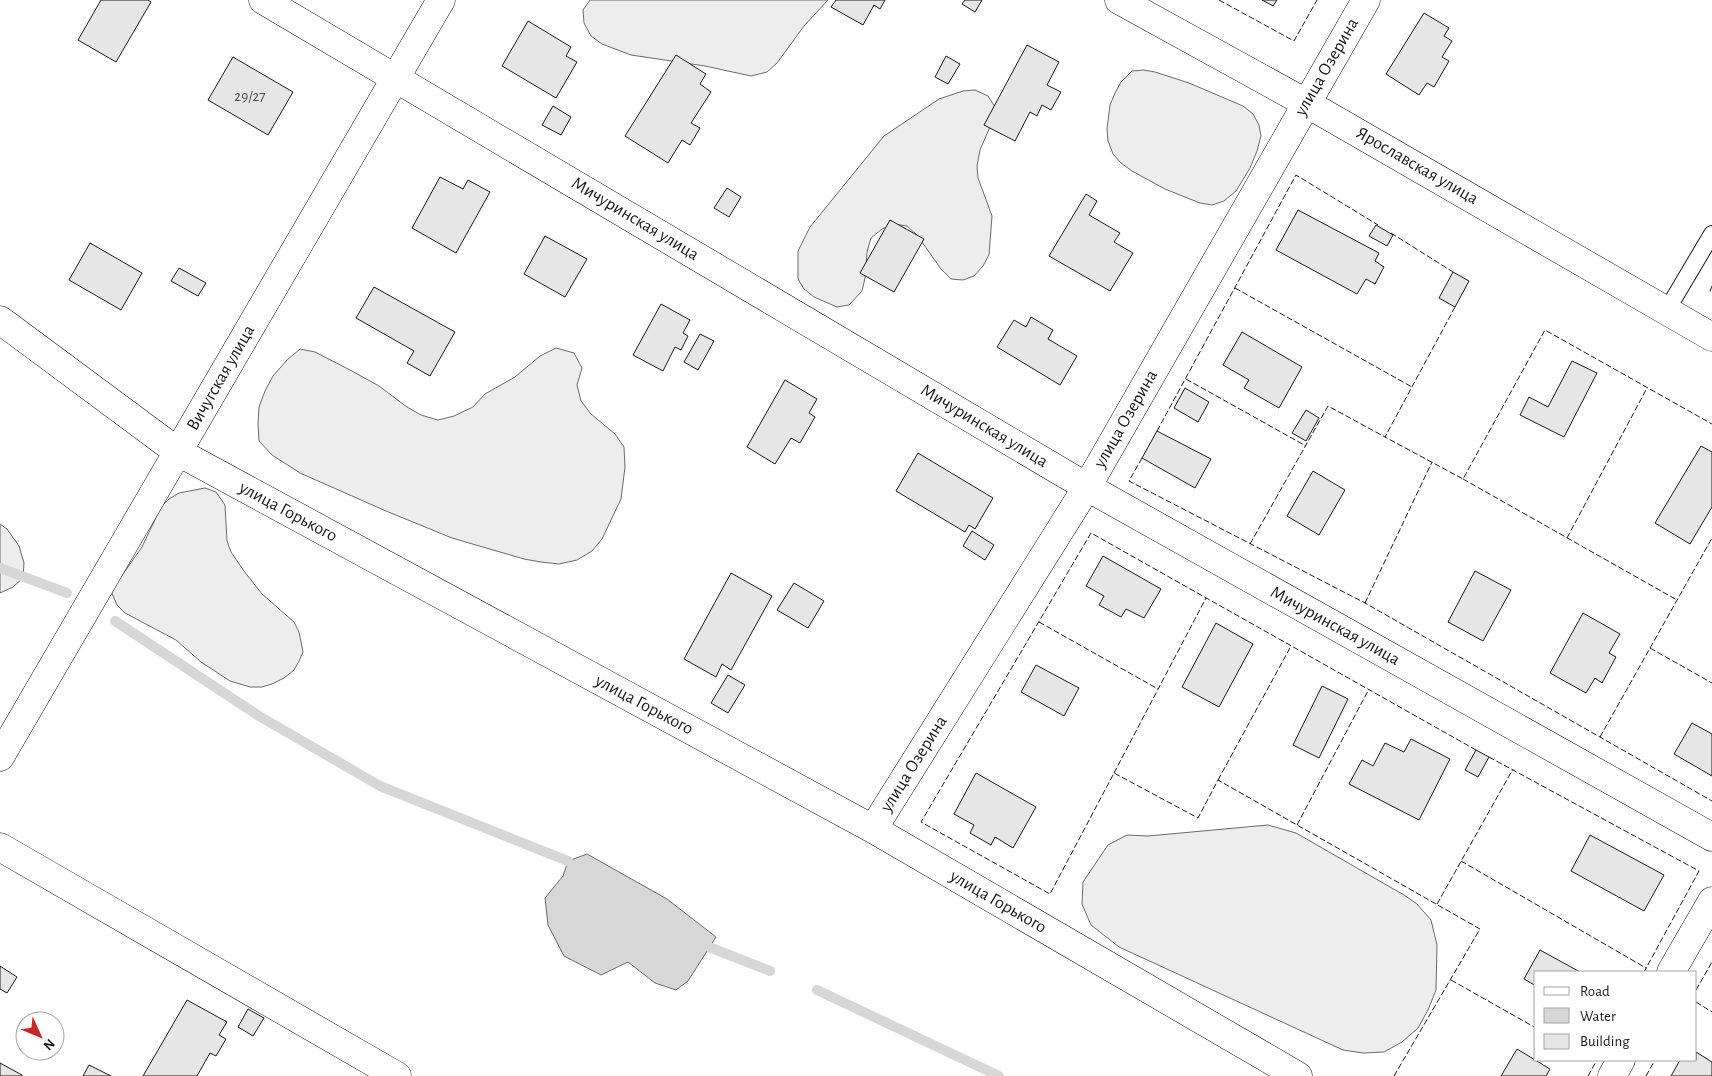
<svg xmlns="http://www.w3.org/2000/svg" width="1712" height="1076" viewBox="0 0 1712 1076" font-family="'Alegreya Sans',sans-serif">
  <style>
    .built { fill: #ededed; stroke: #6a6a6a }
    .water { fill: #d7d7d7; stroke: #6a6a6a }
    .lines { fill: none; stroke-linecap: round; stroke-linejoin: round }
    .stream { stroke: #d7d7d7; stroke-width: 10 }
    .building { fill: #e6e6e6; stroke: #1a1a1a }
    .lane-casing { stroke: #1a1a1a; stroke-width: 18 }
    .street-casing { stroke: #1a1a1a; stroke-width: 29 }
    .lane { stroke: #fff; stroke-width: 16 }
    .street { stroke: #fff; stroke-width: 28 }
    .fence { stroke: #1a1a1a; stroke-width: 1; stroke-dasharray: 6 2.5; stroke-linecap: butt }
    .labels { text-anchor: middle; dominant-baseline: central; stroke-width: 4; stroke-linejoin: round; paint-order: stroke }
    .number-label { font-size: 15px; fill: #4d4d4d }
    .street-label { font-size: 18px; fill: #1a1a1a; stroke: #fff }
  </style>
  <rect width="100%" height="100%" fill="#fff"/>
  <!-- built -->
  <path class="built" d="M 590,0 L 828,0 L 804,26 L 777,63 L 767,72 L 751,76 L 705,66 L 631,55 L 602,44 L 591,36 L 584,23 L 583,10 Z
    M 1144,70 L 1155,72 L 1189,83 L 1243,106 L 1253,114 L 1259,125 L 1261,136 L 1257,151 L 1250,168 L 1236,191 L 1224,201 L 1212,205 L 1200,203 L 1165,189 L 1132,171 L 1121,163 L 1113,154 L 1108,141 L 1107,129 L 1110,105 L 1115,93 L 1121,82 L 1132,71 Z
    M 975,90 L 988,96 L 995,107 L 993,120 L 980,150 L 977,166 L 978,178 L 992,216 L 989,255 L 983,266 L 974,276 L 963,280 L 951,279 L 941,269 L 917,235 L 907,226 L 894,224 L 882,229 L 871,238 L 867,252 L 865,278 L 862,291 L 849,305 L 837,307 L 814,297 L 804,289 L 798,279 L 798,251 L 810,227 L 884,136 L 939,99 L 963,91 Z
    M 556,348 L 574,353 L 582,368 L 577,385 L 581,401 L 591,414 L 615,434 L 624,447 L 625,467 L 621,499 L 602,539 L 592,551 L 577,560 L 559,564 L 541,562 L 524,559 L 452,538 L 386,511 L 300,473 L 272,455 L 259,441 L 258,423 L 259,407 L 265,391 L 273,376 L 287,360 L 300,349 L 315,352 L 350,370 L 379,386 L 407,407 L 421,415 L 438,420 L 454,416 L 473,407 L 485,394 L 515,377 L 540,356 Z
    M 205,488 L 216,492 L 225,505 L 227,541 L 231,552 L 244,571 L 262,594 L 294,622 L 299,632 L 303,652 L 299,661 L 294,670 L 284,678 L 272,684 L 262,687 L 250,687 L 230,681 L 201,662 L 176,640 L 125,613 L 117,605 L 111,591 L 142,547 L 161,507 L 169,499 L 179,493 Z
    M 0,524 L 7,529 L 19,546 L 24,563 L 23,578 L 13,587 L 0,593 Z
    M 1268,825 L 1296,833 L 1404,895 L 1417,904 L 1431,920 L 1437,945 L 1436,990 L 1428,1010 L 1418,1028 L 1402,1042 L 1384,1052 L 1363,1053 L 1343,1050 L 1119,947 L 1091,925 L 1082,904 L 1083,882 L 1108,845 L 1127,835 L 1148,836 Z"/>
  <!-- water -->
  <path class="water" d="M 587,854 L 667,899 L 716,937 L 688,981 L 676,990 L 655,983 L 628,962 L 601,975 L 564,956 L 548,925 L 545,898 L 563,876 L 568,861 Z"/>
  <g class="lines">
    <!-- stream -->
    <path class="stream" d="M 0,568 L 67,593
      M 115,621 L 259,716 L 380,786 L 568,861
      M 709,947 L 770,971
      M 817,990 L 999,1076"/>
  </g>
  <!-- building -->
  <path class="building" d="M 101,0 L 148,0 L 151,2 L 116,62 L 78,40 Z
    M 836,0 L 885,0 L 880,9 L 874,5 L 863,25 L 831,7 Z
    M 965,0 L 982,0 L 975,12 L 962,4 Z
    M 1262,0 L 1277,0 L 1273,6 Z
    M 1424,13 L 1449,28 L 1444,36 L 1452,41 L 1442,57 L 1449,61 L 1434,87 L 1427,83 L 1419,95 L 1386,74 Z
    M 528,21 L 571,47 L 566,56 L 577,62 L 556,98 L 502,66 Z
    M 1027,45 L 1059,62 L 1047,85 L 1061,92 L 1051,110 L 1042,105 L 1037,116 L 1030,112 L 1015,141 L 984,125 Z
    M 676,55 L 706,74 L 700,84 L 711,92 L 691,123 L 700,128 L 690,145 L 682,140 L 668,163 L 625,136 Z
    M 946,56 L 960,64 L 948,84 L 935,77 Z
    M 233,57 L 293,92 L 268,135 L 208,100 Z
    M 553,106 L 571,117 L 561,135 L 542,125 Z
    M 440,177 L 463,189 L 468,180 L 490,192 L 456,253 L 412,228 Z
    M 727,188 L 741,197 L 729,217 L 714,208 Z
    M 1086,194 L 1097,201 L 1089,215 L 1120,233 L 1114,242 L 1133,253 L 1110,291 L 1049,256 Z
    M 1298,210 L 1379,253 L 1375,261 L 1384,267 L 1375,284 L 1366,279 L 1357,294 L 1276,250 Z
    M 890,220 L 924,239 L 894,292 L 860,273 Z
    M 1376,225 L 1393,235 L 1387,246 L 1369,236 Z
    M 545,236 L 587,259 L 565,297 L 524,274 Z
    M 90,243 L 142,273 L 121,310 L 69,280 Z
    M 179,268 L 206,283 L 198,296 L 171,281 Z
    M 1453,272 L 1469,281 L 1455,307 L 1439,298 Z
    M 374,287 L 455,332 L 430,376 L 407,363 L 414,351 L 356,318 Z
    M 661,304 L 690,320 L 683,333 L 688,336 L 681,350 L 675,347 L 663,371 L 633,355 Z
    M 1031,317 L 1053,330 L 1048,339 L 1077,356 L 1060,385 L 997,347 L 1014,320 L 1026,327 Z
    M 1242,332 L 1302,367 L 1279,408 L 1244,388 L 1249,380 L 1223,365 Z
    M 700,334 L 714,341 L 698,370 L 684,362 Z
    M 1572,361 L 1597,373 L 1564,437 L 1520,415 L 1529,397 L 1548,407 Z
    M 785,380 L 817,399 L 809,413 L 815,417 L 800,443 L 791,438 L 775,464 L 747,447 Z
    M 1185,388 L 1209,402 L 1198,422 L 1174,408 Z
    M 1306,410 L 1319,418 L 1306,441 L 1292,433 Z
    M 1157,431 L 1211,459 L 1195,488 L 1142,458 Z
    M 1701,446 L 1712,452 L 1712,507 L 1690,544 L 1655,523 Z
    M 918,453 L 993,498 L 975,529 L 969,525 L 965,532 L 896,491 Z
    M 1313,471 L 1345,490 L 1319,535 L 1287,516 Z
    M 972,531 L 994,545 L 985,560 L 963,546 Z
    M 1103,556 L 1161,589 L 1144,618 L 1126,609 L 1121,617 L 1099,605 L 1104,596 L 1086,586 Z
    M 1475,571 L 1511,590 L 1483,641 L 1448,622 Z
    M 731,573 L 772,596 L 731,670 L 722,664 L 716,677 L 684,659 Z
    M 794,583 L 824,601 L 808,628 L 777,610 Z
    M 1583,613 L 1620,634 L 1609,653 L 1616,657 L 1602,683 L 1595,678 L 1586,693 L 1550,673 Z
    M 1216,623 L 1253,644 L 1219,707 L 1182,687 Z
    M 1036,665 L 1079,688 L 1064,716 L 1021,692 Z
    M 728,675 L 745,685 L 728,713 L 711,703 Z
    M 1322,686 L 1348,699 L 1319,758 L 1293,745 Z
    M 1692,723 L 1712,734 L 1712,776 L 1674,754 Z
    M 1411,739 L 1450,759 L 1419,820 L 1349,784 L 1362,760 L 1373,766 L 1385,743 L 1404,752 Z
    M 1476,750 L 1489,757 L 1478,777 L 1465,770 Z
    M 976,773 L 1036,807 L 1013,848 L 995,837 L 991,845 L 970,833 L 974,825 L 954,814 Z
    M 1590,835 L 1664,875 L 1644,911 L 1571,871 Z
    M 1540,950 L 1580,972 L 1536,972 L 1536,986 L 1524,979 Z
    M 0,966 L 17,977 L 7,993 L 0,989 Z
    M 187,1000 L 227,1022 L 219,1035 L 226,1039 L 216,1056 L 210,1053 L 197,1076 L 143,1076 Z
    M 248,1009 L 264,1018 L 253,1036 L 238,1027 Z
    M 55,1023 L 62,1028 L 55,1041 Z
    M 1517,1049 L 1550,1069 L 1546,1076 L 1501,1076 Z
    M 1696,1052 L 1712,1062 L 1712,1076 L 1671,1076 L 1680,1060 L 1696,1060 Z
    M 0,1063 L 22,1075 L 22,1076 L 0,1076 Z
    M 89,1065 L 111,1076 L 83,1076 Z"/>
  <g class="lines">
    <!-- lane casing -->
    <g class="lane-casing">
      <path id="lane" d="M 1667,310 L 1712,234"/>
    </g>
    <!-- street casing -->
    <g class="street-casing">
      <path id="street" d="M 263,0 L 1087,487 L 1712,837
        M 1119,0 L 1306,103 L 1712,337
        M 0,320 L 178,452 L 873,829 L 1298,1076
        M 0,757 L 441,0
        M 873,829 L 1087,487 L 1366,0
        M 0,847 L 397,1076
        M 1671,972 L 1712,901
        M 1612,1076 L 1621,1060"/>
    </g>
    <!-- lane -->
    <use href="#lane" class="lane"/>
    <!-- street -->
    <use href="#street" class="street"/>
    <!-- fence -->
    <path class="fence" d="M 1219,0 L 1294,41 L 1317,0
      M 1391,233 L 1453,272
      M 1712,286 L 1710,291 L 1712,292
      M 1235,288 L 1412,387
      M 1455,307 L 1385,437 L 1463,479 L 1545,330 L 1712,424
      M 1186,379 L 1306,446
      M 1157,431 L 1296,175 L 1378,225
      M 1142,458 L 1129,481 L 1365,603 L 1712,801
      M 1463,479 L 1677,600
      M 1567,538 L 1647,388
      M 1250,544 L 1328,406 L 1385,437
      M 1365,603 L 1432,462
      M 1039,622 L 1158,689
      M 1650,648 L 1712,683
      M 1600,737 L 1712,538
      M 1489,757 L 1699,871 L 1644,972
      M 1114,773 L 1206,598
      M 1218,780 L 1291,646
      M 1297,825 L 1369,689
      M 1461,861 L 1646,968
      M 1437,904 L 1513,769
      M 1451,980 L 1536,1028
      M 1696,990 L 1712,962
      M 1696,1002 L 1712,1012
      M 1394,1076 L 1480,929 L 1218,780 L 1198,818 L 1114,773 L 1050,894 L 921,822 L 1091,533 L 1476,750
      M 1588,1076 L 1597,1060
      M 1646,1076 L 1655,1060"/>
  </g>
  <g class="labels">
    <!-- number labels -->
    <g class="number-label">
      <text x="250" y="96">29/27</text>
    </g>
    <!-- street labels -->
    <g class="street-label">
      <text transform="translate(1327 67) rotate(-60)">улица Озерина</text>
      <text transform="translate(1417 166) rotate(30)">Ярославская улица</text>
      <text transform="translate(635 219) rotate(31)">Мичуринская улица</text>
      <text transform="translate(221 378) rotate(-60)">Вичугская улица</text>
      <text transform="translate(1126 419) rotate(-60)">улица Озерина</text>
      <text transform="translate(984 426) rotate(31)">Мичуринская улица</text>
      <text transform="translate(288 512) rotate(28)">улица Горького</text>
      <text transform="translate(1335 626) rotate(29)">Мичуринская улица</text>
      <text transform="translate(644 705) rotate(28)">улица Горького</text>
      <text transform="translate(914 764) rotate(-58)">улица Озерина</text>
      <text transform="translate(998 902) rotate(30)">улица Горького</text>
    </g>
  </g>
  <!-- legend -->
  <rect x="1534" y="971" width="162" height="90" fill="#ffffff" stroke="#a3a3a3"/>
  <rect x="1544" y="987" width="25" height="8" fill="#ffffff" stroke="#a3a3a3"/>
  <text x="1580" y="996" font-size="15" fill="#1a1a1a">Road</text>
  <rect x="1544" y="1008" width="25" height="15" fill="#d7d7d7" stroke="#a3a3a3"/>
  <text x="1580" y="1021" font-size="15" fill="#1a1a1a">Water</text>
  <rect x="1544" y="1034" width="25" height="15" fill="#e6e6e6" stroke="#a3a3a3"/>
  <text x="1580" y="1046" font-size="15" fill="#1a1a1a">Building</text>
  <!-- north arrow -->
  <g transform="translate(40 1036) rotate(134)"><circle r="24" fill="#ffffff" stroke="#a3a3a3"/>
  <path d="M0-4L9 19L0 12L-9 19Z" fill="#c62828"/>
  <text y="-8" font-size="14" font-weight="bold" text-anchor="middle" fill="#1a1a1a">N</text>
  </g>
</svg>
